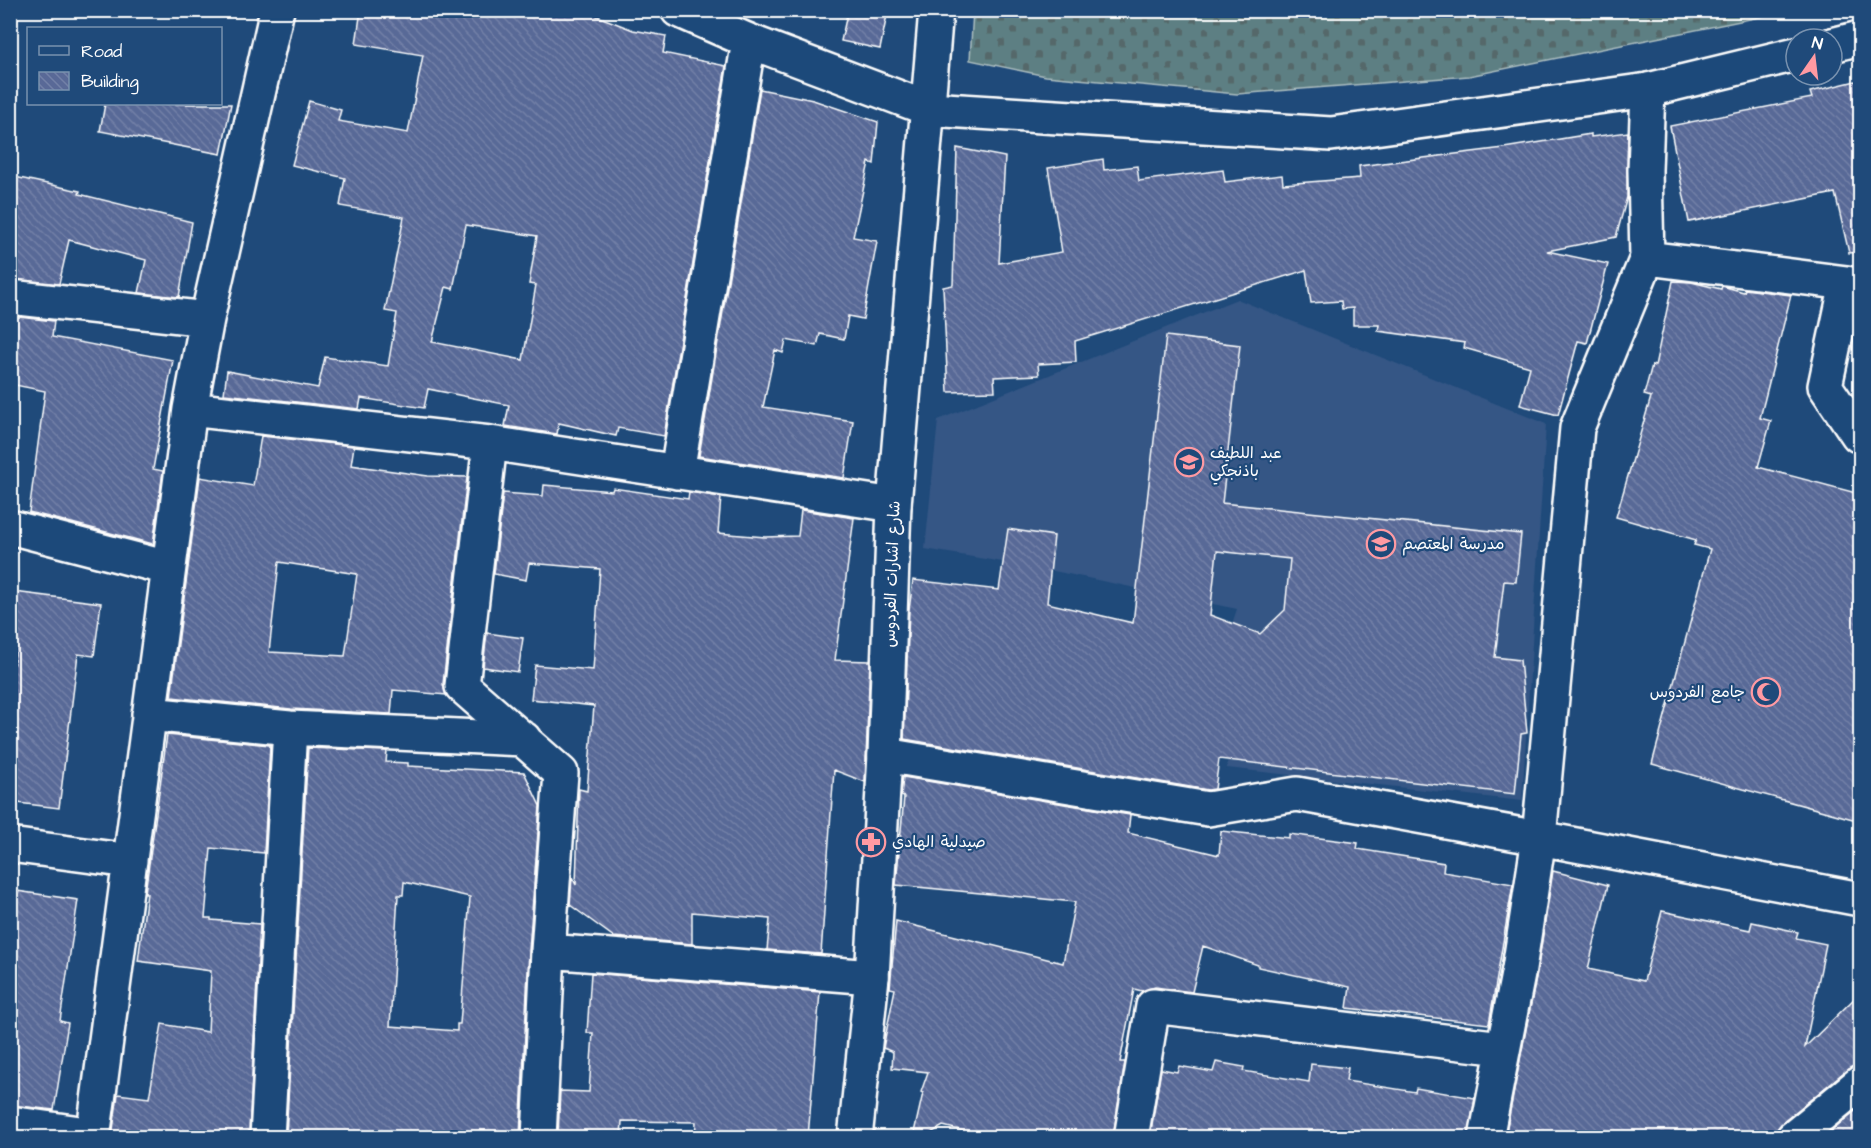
<svg xmlns="http://www.w3.org/2000/svg" width="1871" height="1148" viewBox="0 0 1871 1148" font-family="'Architects Daughter','Playpen Sans Arabic',sans-serif">
  <style>
    .built { fill: #345685 }
    .cemetery { fill: url(#cemetery-stones); stroke: #aebfc1; stroke-width: 1.5 }
    .building { fill: url(#building-back-hatch); stroke: #fff; stroke-width: 1.5; fill-rule: evenodd }
    .lines { fill: none; stroke-linecap: round; stroke-linejoin: round }
    .minor-casing { stroke: #fff; stroke-width: 38 }
    .tertiary-casing { stroke: #fff; stroke-width: 38 }
    .secondary-casing { stroke: #fff; stroke-width: 38 }
    .minor { stroke: #1f4a7a; stroke-width: 33 }
    .tertiary { stroke: #1f4a7a; stroke-width: 33 }
    .secondary { stroke: #1f4a7a; stroke-width: 33 }
    .labels { text-anchor: middle; dominant-baseline: central; stroke-width: 4.5; stroke-linejoin: round; paint-order: stroke }
    .poi-label { font-size: 16px; fill: #fff; stroke: #1f4a7a; text-anchor: start }
    .street-label { font-size: 16px; fill: #fff; stroke: #1f4a7a }
  </style>
  <defs>
    <pattern id="cemetery-stones" width="16" height="16" patternUnits="userSpaceOnUse" patternTransform="scale(1.5)"><rect width="16" height="16" fill="#5d7f83"/><path d="M2 7V4a2 2 0 0 1 4 0v3zM10 15v-3a2 2 0 0 1 4 0v3z" fill="#55686a"/></pattern>
    <pattern id="building-back-hatch" width="6" height="6" patternUnits="userSpaceOnUse" patternTransform="scale(1.5)"><rect width="6" height="6" fill="#596997"/><path d="M-1 5l2 2M0 0l6 6M5-1l2 2" fill="none" stroke="#7280a7"/></pattern>
  </defs>
  <rect width="100%" height="100%" fill="#1f4a7a"/>
  <filter id="ink" filterUnits="userSpaceOnUse"><feTurbulence type="fractalNoise" baseFrequency=".0167" numOctaves="2"/><feDisplacementMap in="SourceGraphic" scale="12" xChannelSelector="R" yChannelSelector="G"/><feConvolveMatrix kernelMatrix="1 2 1 2 8 2 1 2 1" color-interpolation-filters="sRGB"/></filter>
  <g filter="url(#ink)">
    <!-- built -->
    <path class="built" d="M 1237,299 L 1546,424 L 1522,801 L 1227,768 L 1232,624 L 1237,609 L 1044,569 L 925,549 L 938,420 Z"/>
    <!-- cemetery -->
    <path class="cemetery" d="M 973,11 L 973,10 L 1789,11 L 1469,76 L 1237,94 L 1046,76 L 970,60 Z"/>
    <!-- building -->
    <path class="building" d="M 361,10 L 582,10 L 633,30 L 666,36 L 663,53 L 726,66 L 664,436 L 618,428 L 616,436 L 559,423 L 557,434 L 505,426 L 509,405 L 428,389 L 424,408 L 361,398 L 359,409 L 224,394 L 227,371 L 318,388 L 325,357 L 388,366 L 397,313 L 385,311 L 404,217 L 340,206 L 345,178 L 292,165 L 309,101 L 341,110 L 338,121 L 408,133 L 423,55 L 356,44 ZM 466,225 L 537,236 L 529,284 L 536,285 L 523,360 L 432,342 L 446,287 L 453,289 Z
      M 848,10 L 867,10 L 887,15 L 880,49 L 841,41 Z
      M 1860,80 L 1860,252 L 1849,253 L 1835,193 L 1689,222 L 1670,126 L 1812,98 L 1810,92 Z
      M 760,89 L 813,100 L 878,122 L 874,164 L 869,162 L 853,237 L 877,241 L 863,319 L 848,316 L 844,339 L 820,334 L 817,346 L 786,340 L 783,353 L 775,350 L 763,407 L 853,421 L 844,478 L 699,456 Z
      M 105,104 L 231,104 L 221,154 L 100,131 Z
      M 1628,132 L 1627,197 L 1616,237 L 1547,251 L 1608,264 L 1587,343 L 1578,341 L 1558,415 L 1520,405 L 1530,367 L 1464,348 L 1465,343 L 1378,331 L 1379,325 L 1353,325 L 1353,308 L 1342,309 L 1341,301 L 1311,303 L 1306,270 L 1075,341 L 1076,362 L 1038,364 L 1039,375 L 994,377 L 995,391 L 948,392 L 943,287 L 953,285 L 957,148 L 1005,157 L 999,263 L 1062,252 L 1048,168 L 1103,159 L 1104,170 L 1137,166 L 1139,181 L 1223,170 L 1225,182 L 1282,175 L 1283,184 L 1360,178 L 1359,166 L 1504,148 L 1591,134 L 1591,137 Z
      M 10,176 L 80,191 L 79,194 L 192,222 L 179,297 L 139,293 L 146,260 L 69,240 L 59,284 L 10,279 Z
      M 1673,281 L 1691,282 L 1721,289 L 1722,286 L 1744,292 L 1745,289 L 1791,295 L 1760,418 L 1771,421 L 1758,467 L 1860,494 L 1860,821 L 1652,764 L 1710,549 L 1694,545 L 1696,540 L 1616,517 L 1651,397 L 1644,395 L 1652,365 L 1655,366 Z
      M 10,316 L 54,321 L 52,337 L 173,360 L 153,469 L 163,471 L 153,544 L 29,512 L 45,391 L 10,384 Z
      M 1166,336 L 1240,345 L 1222,503 L 1521,534 L 1516,582 L 1504,581 L 1495,657 L 1520,660 L 1527,733 L 1521,734 L 1515,794 L 1219,759 L 1215,789 L 1208,790 L 904,739 L 909,610 L 913,580 L 999,590 L 1008,529 L 1054,536 L 1047,603 L 1133,623 ZM 1217,551 L 1290,559 L 1285,610 L 1260,634 L 1210,615 Z
      M 261,436 L 354,446 L 351,465 L 428,476 L 467,477 L 443,684 L 446,695 L 393,690 L 391,714 L 291,709 L 171,697 L 200,477 L 253,486 ZM 279,562 L 357,574 L 345,656 L 269,652 Z
      M 544,485 L 612,491 L 613,488 L 688,499 L 689,492 L 721,497 L 718,533 L 765,537 L 798,536 L 801,510 L 854,518 L 835,660 L 870,661 L 865,782 L 834,770 L 821,954 L 767,950 L 770,919 L 692,912 L 692,944 L 614,937 L 570,905 L 572,877 L 576,885 L 579,789 L 587,791 L 594,706 L 531,699 L 535,665 L 593,670 L 600,569 L 529,563 L 526,580 L 494,574 L 503,493 L 543,496 Z
      M 14,592 L 101,603 L 94,656 L 78,654 L 59,808 L 10,802 L 10,688 L 16,646 L 10,645 L 10,617 Z
      M 487,633 L 523,638 L 518,672 L 483,667 Z
      M 167,735 L 270,745 L 264,853 L 211,848 L 205,918 L 211,918 L 211,920 L 260,924 L 249,1133 L 246,1137 L 233,1137 L 197,1130 L 196,1137 L 112,1137 L 118,1094 L 149,1098 L 162,1024 L 208,1032 L 211,971 L 138,961 L 147,893 L 145,893 Z
      M 308,748 L 387,751 L 386,762 L 408,763 L 408,766 L 524,772 L 540,806 L 529,950 L 520,1137 L 286,1136 ZM 404,882 L 470,897 L 460,1024 L 457,1024 L 457,1031 L 390,1026 L 398,895 L 403,895 Z
      M 903,777 L 1130,815 L 1128,833 L 1219,855 L 1221,831 L 1289,838 L 1289,834 L 1358,843 L 1357,849 L 1444,863 L 1443,872 L 1513,884 L 1489,1024 L 1347,1008 L 1350,987 L 1258,967 L 1258,965 L 1203,946 L 1192,992 L 1155,987 L 1142,991 L 1134,989 L 1120,1062 L 1125,1062 L 1113,1137 L 989,1137 L 943,1126 L 924,1137 L 913,1137 L 923,1093 L 921,1092 L 928,1072 L 892,1068 L 893,1052 L 883,1048 L 895,989 L 890,988 L 896,921 L 1063,963 L 1075,902 L 896,885 L 904,797 L 901,796 Z
      M 1553,871 L 1608,885 L 1588,969 L 1644,981 L 1662,911 L 1750,930 L 1752,922 L 1798,932 L 1796,938 L 1826,944 L 1805,1047 L 1860,993 L 1860,1065 L 1848,1069 L 1781,1124 L 1776,1131 L 1775,1137 L 1505,1137 L 1537,973 Z
      M 10,890 L 78,900 L 60,1021 L 68,1023 L 54,1110 L 10,1105 Z
      M 591,973 L 820,992 L 808,1137 L 695,1137 L 696,1122 L 622,1121 L 621,1137 L 558,1137 L 560,1091 L 589,1092 L 593,1033 L 587,1033 Z
      M 1216,1062 L 1244,1067 L 1243,1071 L 1309,1082 L 1311,1064 L 1348,1068 L 1346,1081 L 1415,1092 L 1416,1088 L 1475,1098 L 1468,1137 L 1150,1137 L 1161,1069 L 1177,1072 L 1179,1066 L 1213,1072 Z
      M 1860,1107 L 1860,1137 L 1823,1137 Z"/>
    <g class="lines">
      <!-- minor casing -->
      <g class="minor-casing">
        <path id="minor" d="M 1647,258 L 1847,283 L 1825,386 L 1858,435 L 1860,435
          M 10,297 L 207,319
          M 190,409 L 490,443 L 894,505
          M 490,443 L 462,686 L 561,773 L 548,951 L 539,1138
          M 677,472 L 749,41
          M 10,527 L 168,568
          M 149,714 L 290,728 L 524,739
          M 885,755 L 1208,809 L 1297,794 L 1539,838 L 1860,899
          M 10,845 L 130,861
          M 548,951 L 872,977
          M 10,1123 L 94,1135
          M 93,1138 L 190,409 L 207,319 L 277,10
          M 267,1138 L 290,728
          M 1131,1138 L 1153,1006 L 1502,1048
          M 1486,1138 L 1519,969 L 1539,838 L 1577,428 L 1647,258 L 1645,170 L 1648,90"/>
      </g>
      <!-- tertiary casing -->
      <g class="tertiary-casing">
        <path id="tertiary" d="M 855,1138 L 872,977 L 885,755 L 894,505 L 936,10
          M 1793,1138 L 1860,1083"/>
      </g>
      <!-- secondary casing -->
      <g class="secondary-casing">
        <path id="secondary" d="M 678,10 L 749,41 L 929,109 L 1331,134 L 1648,90 L 1796,54
          M 1832,45 L 1860,38"/>
      </g>
      <!-- minor -->
      <use href="#minor" class="minor"/>
      <!-- tertiary -->
      <use href="#tertiary" class="tertiary"/>
      <!-- secondary -->
      <use href="#secondary" class="secondary"/>
    </g>
  </g>
  <!-- icons -->
  <defs>
    <g id="school-ring" transform="scale(1.5)"><circle r="9.5" fill="#1f4a7a" stroke="#ff9aa2" stroke-width="1.5"/><path d="M0-5L7-2L0 1L-7-2ZM-4 1L0 2.5L4 1V4Q0 6-4 4Z" fill="#ff9aa2"/></g>
    <g id="mosque-ring" transform="scale(1.5)"><circle r="9.5" fill="#1f4a7a" stroke="#ff9aa2" stroke-width="1.5"/><path d="M3.5-4.9A6 6 0 1 0 3.5 4.9A5 5 0 1 1 3.5-4.9Z" fill="#ff9aa2"/></g>
    <g id="pharmacy-ring" transform="scale(1.5)"><circle r="9.5" fill="#1f4a7a" stroke="#ff9aa2" stroke-width="1.5"/><path d="M-2-6h4v4h4v4h-4v4h-4v-4h-4v-4h4Z" fill="#ff9aa2"/></g>
  </defs>
  <g fill-rule="evenodd">
    <use href="#school-ring" x="1189" y="462"/>
    <use href="#school-ring" x="1381" y="544"/>
    <use href="#mosque-ring" x="1766" y="692"/>
    <use href="#pharmacy-ring" x="871" y="842"/>
  </g>
  <g class="labels">
    <!-- poi labels -->
    <g class="poi-label">
      <text x="1210" y="453">عبد اللطيف<tspan x="1210" dy="18">باذنجكي</tspan></text>
      <text x="1402" y="544">مدرسة المعتصم</text>
      <text x="1745" y="692" text-anchor="end">جامع الفردوس</text>
      <text x="892" y="842">صيدلية الهادي</text>
    </g>
    <!-- street labels -->
    <g class="street-label">
      <text transform="translate(892 574) rotate(-88)">شارع اشارات الفردوس</text>
    </g>
  </g>
  <!-- margin -->
  <rect width="1871" height="1148" fill="none" stroke="#1f4a7a" stroke-width="36"/>
  <rect x="18" y="18" width="1835" height="1112" fill="none" stroke="#fff" stroke-width="2" filter="url(#ink)"/>
  <!-- legend -->
  <rect x="27" y="27" width="195" height="78" fill="#1f4a7a" stroke="#7992af" stroke-width="1.5"/>
  <rect x="39" y="46" width="30" height="9" fill="#1f4a7a" stroke="#7992af" stroke-width="1.5"/>
  <text x="81" y="57" font-size="18" fill="#ffffff">Road</text>
  <rect x="39" y="72" width="30" height="18" fill="url(#building-back-hatch)" stroke="#7992af" stroke-width="1.5"/>
  <text x="81" y="87" font-size="18" fill="#ffffff">Building</text>
  <!-- north arrow -->
  <g transform="translate(1814 57) rotate(14)"><circle r="28" fill="#1f4a7a" stroke="#7992af" stroke-width="1.5"/>
  <path d="M0-4.5L10 22L0 15L-10 22Z" fill="#ff9aa2"/>
  <text y="-9" font-size="16" font-weight="bold" text-anchor="middle" fill="#ffffff">N</text>
  </g>
</svg>
